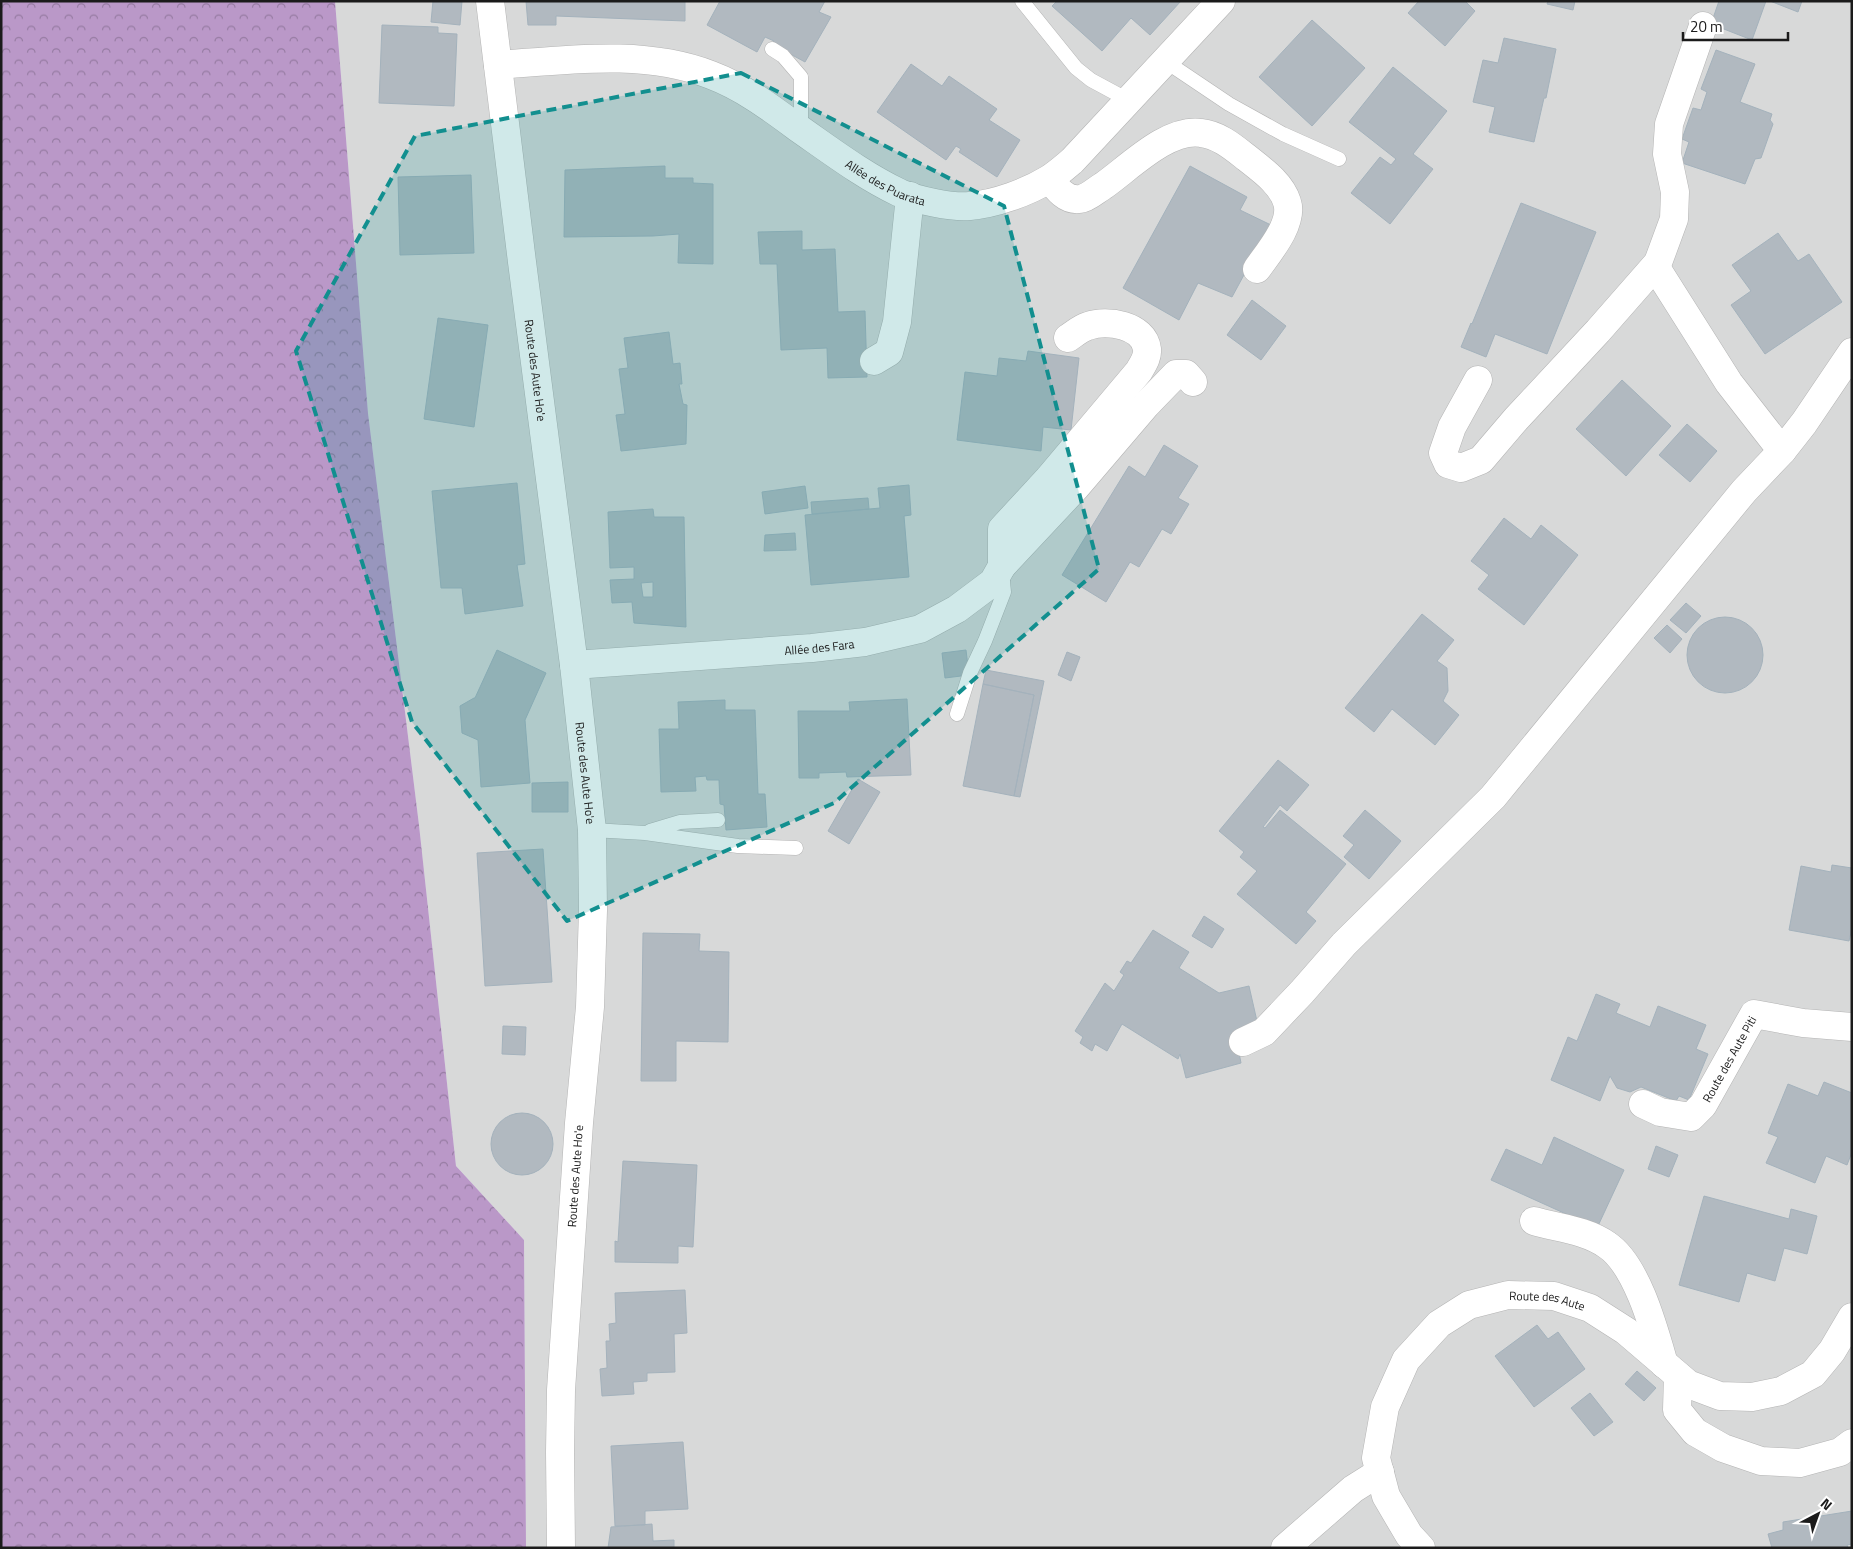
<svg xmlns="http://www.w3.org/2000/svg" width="1853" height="1549" viewBox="0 0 1853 1549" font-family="'Titillium Web',sans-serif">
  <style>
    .residential { fill: #d8d9d9 }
    .forest { fill: url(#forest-crowns) }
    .building { fill: #b1b9c0; stroke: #a4b2bc; fill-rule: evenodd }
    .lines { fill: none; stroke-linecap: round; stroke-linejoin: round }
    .lane-casing { stroke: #b4b4b4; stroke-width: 15 }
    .street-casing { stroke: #b4b4b4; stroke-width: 29 }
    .lane { stroke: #fff; stroke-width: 14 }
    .street { stroke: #fff; stroke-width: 28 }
    .marked { fill: #128f8f; fill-opacity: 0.2; stroke: #128f8f; stroke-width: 4; stroke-dasharray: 10 6; stroke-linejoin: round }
    .labels { text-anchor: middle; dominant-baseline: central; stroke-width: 5; stroke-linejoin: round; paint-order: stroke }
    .street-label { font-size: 12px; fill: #1b1b1b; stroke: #fff }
  </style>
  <defs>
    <pattern id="forest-crowns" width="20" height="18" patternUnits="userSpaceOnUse" patternTransform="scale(1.25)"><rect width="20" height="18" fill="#ba98c8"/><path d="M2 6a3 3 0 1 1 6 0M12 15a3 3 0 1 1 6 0" fill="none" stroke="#967ba2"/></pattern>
  </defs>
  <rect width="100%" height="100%" fill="#e1e4ec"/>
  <!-- residential -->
  <path class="residential" d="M 335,1 L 1852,1 L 1852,1548 L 526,1548 L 524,1240 L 456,1166 L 419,825 L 368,413 Z"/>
  <!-- forest -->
  <path class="forest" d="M 1,1 L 335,1 L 368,413 L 419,825 L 456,1166 L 524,1240 L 526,1548 L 1,1548 Z"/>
  <!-- building -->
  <path class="building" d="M 433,1 L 462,1 L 460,25 L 431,22 Z
    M 526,1 L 685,1 L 685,21 L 556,16 L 556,25 L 528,25 Z
    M 720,1 L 825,1 L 819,12 L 831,17 L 805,62 L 772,44 L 774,41 L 765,37 L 757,52 L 707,25 Z
    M 1057,1 L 1181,1 L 1150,35 L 1131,18 L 1102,51 L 1052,6 Z
    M 1419,1 L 1465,1 L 1475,11 L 1445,46 L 1408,13 Z
    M 1548,1 L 1575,1 L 1573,10 L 1547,4 Z
    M 1719,1 L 1766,1 L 1752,40 L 1711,24 Z
    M 1770,1 L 1802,1 L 1798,12 Z
    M 1312,20 L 1365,68 L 1312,126 L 1259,77 Z
    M 382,25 L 438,27 L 438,33 L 457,34 L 454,106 L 379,103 Z
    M 1504,38 L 1556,49 L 1546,98 L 1544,98 L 1534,142 L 1489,132 L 1495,107 L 1473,102 L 1483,60 L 1498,63 Z
    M 1716,50 L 1755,64 L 1740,102 L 1772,114 L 1770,120 L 1773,124 L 1761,158 L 1755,159 L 1745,184 L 1682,163 L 1689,142 L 1682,139 L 1693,108 L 1701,110 L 1707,92 L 1701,89 Z
    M 911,64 L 942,86 L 949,76 L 997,109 L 989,120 L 1020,140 L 997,177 L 959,152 L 961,149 L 956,146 L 946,160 L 877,112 Z
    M 1393,67 L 1447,111 L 1413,154 L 1433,169 L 1390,224 L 1351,193 L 1380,157 L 1391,165 L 1396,159 L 1349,122 Z
    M 665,166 L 665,178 L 693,178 L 693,183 L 713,184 L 713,264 L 678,263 L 679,234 L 653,236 L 564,237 L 565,170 Z
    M 1190,166 L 1247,197 L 1240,210 L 1271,225 L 1232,297 L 1198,283 L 1179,320 L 1123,288 Z
    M 471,175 L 474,253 L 400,255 L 398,177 Z
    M 1521,203 L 1596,232 L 1547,354 L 1495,334 L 1486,357 L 1461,347 L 1471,323 L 1472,324 Z
    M 802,231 L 802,250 L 835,249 L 838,312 L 865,311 L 867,377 L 828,378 L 827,348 L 781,350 L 777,264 L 760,264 L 758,232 Z
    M 1778,233 L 1798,261 L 1809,254 L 1842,302 L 1765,354 L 1731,305 L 1751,291 L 1732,265 Z
    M 1252,300 L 1286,326 L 1261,360 L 1227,335 Z
    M 438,318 L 488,325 L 474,427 L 424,419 Z
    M 669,332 L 673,364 L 680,363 L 682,384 L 679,384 L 683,404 L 687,405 L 686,444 L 621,451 L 616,415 L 625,414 L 619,369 L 628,368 L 624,338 Z
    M 1028,351 L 1079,358 L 1071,430 L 1043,427 L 1041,451 L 957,440 L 965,372 L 997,376 L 999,358 L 1026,361 Z
    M 1622,380 L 1671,426 L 1626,476 L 1576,429 Z
    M 1687,424 L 1717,451 L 1690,482 L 1659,455 Z
    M 1164,445 L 1198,466 L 1178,498 L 1189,504 L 1171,534 L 1162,529 L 1139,567 L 1130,562 L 1106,602 L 1062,575 L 1129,466 L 1145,477 Z
    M 517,483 L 525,564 L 517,565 L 523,606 L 465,614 L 462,588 L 441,588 L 432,491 Z
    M 909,485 L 911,515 L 904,516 L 909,577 L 811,585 L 805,515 L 880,508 L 878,488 Z
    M 805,486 L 808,508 L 765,514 L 762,492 Z
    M 868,498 L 869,509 L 812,514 L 811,502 Z
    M 653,509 L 654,517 L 684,517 L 686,627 L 634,623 L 632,602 L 612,603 L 610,580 L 634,579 L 634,567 L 610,568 L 608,512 ZM 653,582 L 653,597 L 643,597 L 641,583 Z
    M 1504,518 L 1531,539 L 1541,525 L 1578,555 L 1524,625 L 1478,589 L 1489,575 L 1471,561 Z
    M 795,533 L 796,550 L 764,551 L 765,535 Z
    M 1686,603 L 1701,616 L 1686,633 L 1670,620 Z
    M 1422,614 L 1454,640 L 1437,661 L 1447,668 L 1448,691 L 1443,701 L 1459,715 L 1435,745 L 1392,709 L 1374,732 L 1345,708 Z
    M1687 655a38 38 0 1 1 76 0a38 38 0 1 1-76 0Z
    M 1667,625 L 1682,639 L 1670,653 L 1654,638 Z
    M 497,650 L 546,673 L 525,720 L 530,783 L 481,787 L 478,740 L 462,733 L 460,706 L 474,698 L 475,698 Z
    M 966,650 L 969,675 L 945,678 L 942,653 Z
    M 1067,652 L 1080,657 L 1071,681 L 1058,675 Z
    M 986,670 L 1044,681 L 1020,797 L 1014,796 L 1034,695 L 983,684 Z
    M 983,684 L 1034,695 L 1014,796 L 963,786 Z
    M 907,699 L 911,775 L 847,777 L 846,772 L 819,773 L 819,778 L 799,778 L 798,711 L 850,711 L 849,702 Z
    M 725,700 L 725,710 L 755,710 L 758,794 L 765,794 L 767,827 L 726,830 L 724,805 L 720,804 L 719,780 L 707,780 L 706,776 L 695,777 L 696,791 L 661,792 L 659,729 L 679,729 L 678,702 Z
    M 1278,760 L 1309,785 L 1287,811 L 1280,805 L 1263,827 L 1265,828 L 1280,810 L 1346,864 L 1306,912 L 1316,921 L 1296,944 L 1237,894 L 1257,871 L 1240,857 L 1244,852 L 1219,831 Z
    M 858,779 L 880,792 L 849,844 L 828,831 Z
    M 568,782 L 568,812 L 532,812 L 532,783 Z
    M 1365,810 L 1401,841 L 1369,879 L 1344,857 L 1354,845 L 1343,836 Z
    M 543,849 L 552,982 L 485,986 L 477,853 Z
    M 1832,865 L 1852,868 L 1852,928 L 1849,941 L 1789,930 L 1801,866 L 1831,872 Z
    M 1204,916 L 1224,929 L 1212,948 L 1192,936 Z
    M 1153,930 L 1189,952 L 1179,968 L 1219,993 L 1249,986 L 1259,1030 L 1236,1037 L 1241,1063 L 1186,1078 L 1180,1054 L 1178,1059 L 1122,1024 L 1107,1051 L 1095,1044 L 1092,1051 L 1080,1043 L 1083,1037 L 1075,1031 L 1105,983 L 1114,991 L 1124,975 L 1120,972 L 1127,961 L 1131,963 Z
    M 643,933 L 700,934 L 699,951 L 729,952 L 728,1042 L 676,1041 L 676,1081 L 641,1081 Z
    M 1596,994 L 1620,1004 L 1616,1013 L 1650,1027 L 1658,1006 L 1706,1025 L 1696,1049 L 1708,1054 L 1689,1100 L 1679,1096 L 1676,1101 L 1641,1087 L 1630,1092 L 1617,1088 L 1610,1076 L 1600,1101 L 1551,1080 L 1568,1037 L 1577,1041 Z
    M 503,1026 L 526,1027 L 525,1055 L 502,1054 Z
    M 1824,1082 L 1852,1093 L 1852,1152 L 1847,1165 L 1826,1156 L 1815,1183 L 1766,1163 L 1778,1137 L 1768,1133 L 1788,1084 L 1818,1096 Z
    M491 1144a31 31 0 1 1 62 0a31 31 0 1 1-62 0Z
    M 1554,1137 L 1624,1170 L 1597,1228 L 1491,1180 L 1506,1149 L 1542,1165 Z
    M 1656,1146 L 1678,1155 L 1669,1177 L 1648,1169 Z
    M 623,1161 L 697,1165 L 693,1247 L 678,1246 L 678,1263 L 615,1262 L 615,1241 L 618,1242 Z
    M 1704,1196 L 1789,1219 L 1791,1209 L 1817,1216 L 1807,1254 L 1784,1248 L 1775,1281 L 1747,1273 L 1739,1302 L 1679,1285 Z
    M 685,1290 L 687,1333 L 674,1334 L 675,1372 L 647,1373 L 647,1381 L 633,1382 L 634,1394 L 602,1396 L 600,1369 L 607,1368 L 606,1341 L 610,1341 L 609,1324 L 616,1323 L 615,1293 Z
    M 1537,1325 L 1548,1339 L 1558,1332 L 1585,1369 L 1534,1407 L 1495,1356 Z
    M 1637,1371 L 1656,1388 L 1644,1401 L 1625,1384 Z
    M 1590,1393 L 1613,1422 L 1594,1436 L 1571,1408 Z
    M 683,1442 L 688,1509 L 645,1511 L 645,1525 L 615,1526 L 611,1446 Z
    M 1852,1511 L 1852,1544 L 1847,1545 L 1848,1548 L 1772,1548 L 1768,1534 L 1783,1530 L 1783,1522 Z
    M 652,1524 L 653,1541 L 674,1540 L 674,1548 L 608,1548 L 611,1527 Z"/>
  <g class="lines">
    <!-- lane casing -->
    <g class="lane-casing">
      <path id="lane" d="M 1022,1 L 1076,68 L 1091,80 L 1130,101
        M 772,49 L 783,56 L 801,77 L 801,129
        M 1165,61 L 1229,104 L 1283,134 L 1339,159
        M 957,714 L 970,673 L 985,641 L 1004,592 L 1002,572
        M 592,830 L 645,833 L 738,846 L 796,848
        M 650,831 L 680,822 L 718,820"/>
    </g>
    <!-- street casing -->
    <g class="street-casing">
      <g id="street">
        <path id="s1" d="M 490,1 L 522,262 L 574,665 L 592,830 L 593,910 L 590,1007 L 579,1123 L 561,1390 L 560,1452 L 561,1548"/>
        <path id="s2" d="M 498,65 C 568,60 644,49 711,75 C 743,87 771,108 798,128 C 831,151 864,176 900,193 C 916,200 953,208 970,206 C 995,204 1028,192 1049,179 C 1057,174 1065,167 1072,161 L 1221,1"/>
        <path d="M 1050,179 C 1057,189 1066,201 1080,199 C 1088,198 1096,190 1103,186 C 1129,168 1167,128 1201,133 C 1219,135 1233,147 1247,158 C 1262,170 1281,183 1287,202 C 1294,223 1269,252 1257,269"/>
        <path d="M 1656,268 L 1674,219 L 1675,192 L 1667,154 L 1669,124 L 1703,26"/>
        <path d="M 874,361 L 889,352 L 897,322 L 910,196"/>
        <path d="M 1478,380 L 1452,427 L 1443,453 L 1448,464 L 1461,468 L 1481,460 L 1516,419 L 1598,331 L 1655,266 L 1729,383 L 1782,451"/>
        <path d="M 1002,566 L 1076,487 L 1146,405 L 1176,374 L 1186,374 L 1193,382"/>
        <path id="s3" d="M 574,665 L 812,648 L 865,642 L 920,629 L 957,609 L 993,582 L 1002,566 L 1002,529 L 1049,478 L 1139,371 C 1143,364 1148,357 1147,349 C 1144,325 1107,319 1088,326 C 1081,328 1074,334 1068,338"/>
        <path d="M 1243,1042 L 1264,1032 L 1302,992 L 1344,944 L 1493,797 L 1744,491 L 1782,451 L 1804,423 L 1852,352"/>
        <path id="s4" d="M 1643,1104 L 1660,1112 L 1691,1117 L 1703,1105 L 1754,1014 L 1803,1023 L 1852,1027"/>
        <path d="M 1534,1221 C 1558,1228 1586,1230 1607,1245 C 1637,1265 1654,1329 1664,1364"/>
        <path d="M 1678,1376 L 1677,1410 L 1695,1432 L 1723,1448 L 1761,1461 L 1800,1463 L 1840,1452 L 1852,1443"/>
        <path d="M 1285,1548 L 1353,1489 L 1380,1472"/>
        <path id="s5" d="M 1421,1548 L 1409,1535 L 1386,1496 L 1376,1458 L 1385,1407 L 1406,1360 L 1439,1324 L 1469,1305 L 1508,1295 L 1554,1296 L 1590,1308 L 1626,1331 L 1688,1384 L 1720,1396 L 1752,1397 L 1781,1391 L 1813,1374 L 1832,1351 L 1852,1317"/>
      </g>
    </g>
    <!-- lane -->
    <use href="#lane" class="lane"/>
    <!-- street -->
    <use href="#street" class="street"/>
  </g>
  <!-- marked area -->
  <path class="marked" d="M 741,73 L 1004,206 L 1099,569 L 834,803 L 567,921 L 412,722 L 296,351 L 415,136 Z"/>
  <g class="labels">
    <!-- street labels -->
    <g class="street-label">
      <text stroke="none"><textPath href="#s2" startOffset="421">Allée des Puarata</textPath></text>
      <text stroke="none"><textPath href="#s1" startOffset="372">Route des Aute Ho'e</textPath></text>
      <text stroke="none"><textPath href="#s3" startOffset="246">Allée des Fara</textPath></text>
      <text stroke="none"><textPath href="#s1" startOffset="778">Route des Aute Ho'e</textPath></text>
      <text stroke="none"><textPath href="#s4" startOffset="120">Route des Aute Piti</textPath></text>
      <text transform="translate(575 1176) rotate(-86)">Route des Aute Ho'e</text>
      <text stroke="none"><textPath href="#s5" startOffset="370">Route des Aute</textPath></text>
    </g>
  </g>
  <!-- border -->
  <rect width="1853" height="1549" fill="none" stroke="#1b1b1b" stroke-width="5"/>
  <!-- north arrow -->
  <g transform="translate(1818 1514) rotate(41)" stroke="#ffffff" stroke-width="4" paint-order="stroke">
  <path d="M0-4L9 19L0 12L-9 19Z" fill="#1b1b1b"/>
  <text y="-8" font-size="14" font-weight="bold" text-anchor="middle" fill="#1b1b1b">N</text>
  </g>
  <!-- scale -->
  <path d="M1683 32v8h105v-8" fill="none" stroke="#1b1b1b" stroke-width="2.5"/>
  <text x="1690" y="32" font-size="15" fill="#1b1b1b" stroke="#ffffff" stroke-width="4" paint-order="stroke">20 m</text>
</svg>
